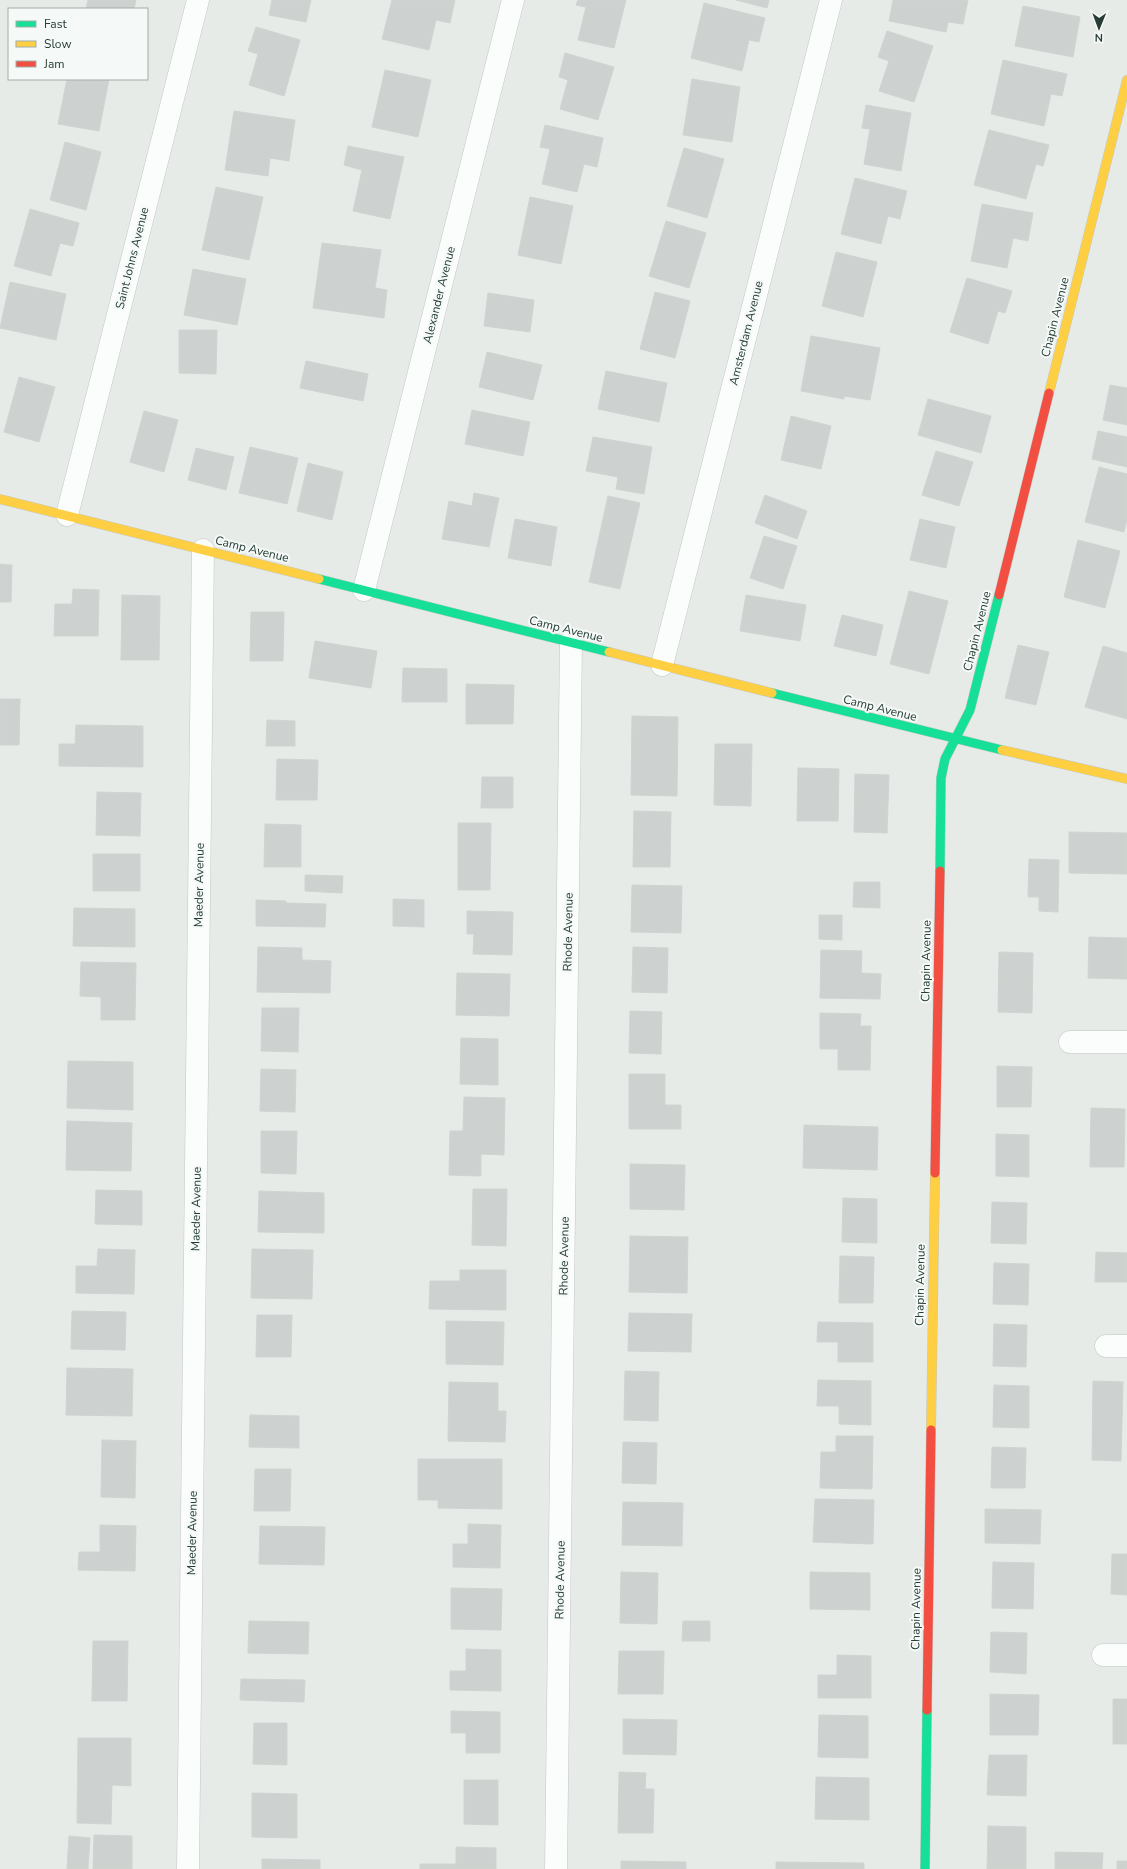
<svg xmlns="http://www.w3.org/2000/svg" width="1127" height="1869" viewBox="0 0 1127 1869" font-family="'Nunito Sans',sans-serif">
  <style>
    .building { fill: #cdd2d0; stroke: #cfd4d1 }
    .lines { fill: none; stroke-linecap: round; stroke-linejoin: round }
    .street-casing { stroke: #c3c8c5; stroke-width: 23 }
    .fast-casing { stroke: #c2c8c5; stroke-width: 10 }
    .slow-casing { stroke: #c2c8c5; stroke-width: 10 }
    .jam-casing { stroke: #c2c8c5; stroke-width: 10 }
    .street { stroke: #fbfcfc; stroke-width: 22 }
    .fast { stroke: #16e098; stroke-width: 9 }
    .slow { stroke: #ffcf43; stroke-width: 9 }
    .jam { stroke: #f24e42; stroke-width: 9 }
    .labels { text-anchor: middle; dominant-baseline: central; stroke-width: 4; stroke-linejoin: round; paint-order: stroke }
    .street-label { font-size: 12px; fill: #253d35; stroke: #f5f9f7 }
  </style>
  <rect width="100%" height="100%" fill="#e6ebe8"/>
  <!-- building -->
  <path class="building" d="M 88,0 L 136,0 L 134,9 L 86,9 Z
    M 272,0 L 311,0 L 306,22 L 269,15 Z
    M 392,0 L 455,0 L 450,23 L 436,20 L 429,50 L 382,39 Z
    M 578,0 L 626,0 L 614,48 L 578,40 L 586,7 L 576,5 Z
    M 736,0 L 769,0 L 767,8 Z
    M 893,0 L 968,0 L 963,24 L 948,22 L 946,32 L 889,21 Z
    M 704,3 L 765,18 L 759,42 L 749,40 L 742,71 L 691,58 Z
    M 1023,6 L 1080,17 L 1073,57 L 1015,46 Z
    M 256,27 L 300,40 L 284,96 L 249,85 L 258,54 L 248,51 Z
    M 887,31 L 933,46 L 914,102 L 879,91 L 889,61 L 878,57 Z
    M 565,53 L 614,67 L 598,120 L 560,109 L 568,80 L 559,77 Z
    M 1003,60 L 1067,74 L 1062,96 L 1051,94 L 1044,126 L 991,114 Z
    M 385,70 L 431,80 L 418,137 L 372,127 Z
    M 67,79 L 109,79 L 99,131 L 58,124 Z
    M 692,79 L 740,87 L 732,142 L 683,135 Z
    M 866,105 L 911,113 L 901,171 L 864,164 L 870,129 L 862,128 Z
    M 234,111 L 295,120 L 289,161 L 270,158 L 268,176 L 225,170 Z
    M 545,125 L 603,138 L 597,167 L 584,164 L 577,192 L 542,184 L 550,149 L 540,147 Z
    M 989,130 L 1049,145 L 1043,166 L 1036,164 L 1026,199 L 974,185 Z
    M 65,142 L 101,152 L 86,210 L 50,200 Z
    M 348,146 L 404,157 L 390,219 L 353,211 L 362,170 L 344,165 Z
    M 684,148 L 724,159 L 707,218 L 667,206 Z
    M 855,178 L 907,191 L 900,219 L 888,216 L 881,244 L 841,234 Z
    M 216,187 L 263,197 L 249,260 L 202,250 Z
    M 530,197 L 573,206 L 561,264 L 518,255 Z
    M 982,204 L 1033,213 L 1028,241 L 1013,238 L 1007,268 L 971,261 Z
    M 30,209 L 79,223 L 73,246 L 60,243 L 51,276 L 14,266 Z
    M 666,221 L 706,233 L 689,288 L 649,276 Z
    M 322,243 L 381,250 L 375,288 L 387,290 L 384,318 L 313,308 Z
    M 836,252 L 877,262 L 863,317 L 822,306 Z
    M 193,269 L 246,279 L 237,325 L 184,315 Z
    M 967,278 L 1012,291 L 1005,313 L 998,311 L 988,344 L 950,332 Z
    M 10,282 L 66,294 L 56,340 L 0,328 Z
    M 655,292 L 690,301 L 675,358 L 640,349 Z
    M 488,293 L 534,300 L 530,332 L 484,326 Z
    M 179,330 L 217,330 L 216,374 L 179,373 Z
    M 811,336 L 880,348 L 870,400 L 844,396 L 844,399 L 801,391 Z
    M 487,352 L 542,365 L 533,400 L 479,387 Z
    M 306,361 L 368,374 L 363,401 L 300,388 Z
    M 606,371 L 667,383 L 659,422 L 598,409 Z
    M 19,377 L 55,387 L 39,442 L 4,432 Z
    M 1110,385 L 1127,388 L 1127,425 L 1103,420 Z
    M 928,399 L 991,416 L 981,453 L 918,435 Z
    M 472,410 L 530,422 L 523,456 L 465,444 Z
    M 144,411 L 178,420 L 164,472 L 130,462 Z
    M 791,416 L 831,426 L 821,469 L 781,460 Z
    M 1098,431 L 1127,437 L 1127,467 L 1092,459 Z
    M 593,437 L 652,447 L 644,494 L 616,489 L 618,477 L 586,471 Z
    M 250,447 L 298,458 L 287,504 L 239,493 Z
    M 196,448 L 234,457 L 226,490 L 188,480 Z
    M 936,451 L 973,462 L 959,506 L 922,495 Z
    M 308,463 L 343,472 L 332,520 L 297,511 Z
    M 1099,467 L 1127,474 L 1127,519 L 1124,532 L 1085,522 Z
    M 474,493 L 499,498 L 489,547 L 442,539 L 449,501 L 472,506 Z
    M 765,495 L 807,511 L 797,539 L 755,523 Z
    M 608,496 L 640,503 L 620,589 L 589,582 Z
    M 515,519 L 557,527 L 551,566 L 508,558 Z
    M 920,519 L 955,527 L 946,568 L 910,560 Z
    M 764,536 L 797,546 L 783,589 L 750,578 Z
    M 1078,540 L 1120,551 L 1105,608 L 1064,597 Z
    M 0,564 L 12,565 L 11,602 L 0,602 Z
    M 73,589 L 99,590 L 98,636 L 54,636 L 55,604 L 72,604 Z
    M 909,591 L 948,601 L 929,674 L 890,664 Z
    M 122,595 L 160,596 L 159,660 L 121,660 Z
    M 746,595 L 806,605 L 800,641 L 740,631 Z
    M 251,612 L 284,612 L 283,661 L 250,661 Z
    M 842,615 L 883,625 L 876,656 L 834,646 Z
    M 315,641 L 377,651 L 371,688 L 309,678 Z
    M 1018,645 L 1049,652 L 1036,705 L 1005,698 Z
    M 1103,646 L 1127,653 L 1127,719 L 1085,707 Z
    M 403,668 L 447,669 L 447,702 L 402,702 Z
    M 466,684 L 514,685 L 513,724 L 466,724 Z
    M 0,699 L 20,699 L 19,745 L 0,745 Z
    M 632,716 L 678,717 L 677,796 L 631,795 Z
    M 267,720 L 295,721 L 295,746 L 266,746 Z
    M 76,725 L 143,726 L 143,767 L 59,766 L 59,744 L 75,744 Z
    M 715,744 L 752,744 L 751,806 L 714,805 Z
    M 277,759 L 318,760 L 317,800 L 276,800 Z
    M 798,768 L 839,769 L 838,821 L 797,821 Z
    M 855,774 L 889,775 L 887,833 L 854,832 Z
    M 482,777 L 513,777 L 513,808 L 481,808 Z
    M 97,792 L 141,793 L 140,836 L 96,835 Z
    M 634,811 L 671,812 L 670,867 L 633,867 Z
    M 458,823 L 491,823 L 490,890 L 458,890 Z
    M 265,824 L 301,825 L 301,867 L 264,867 Z
    M 1069,832 L 1127,833 L 1127,874 L 1069,873 Z
    M 93,854 L 140,854 L 140,891 L 93,891 Z
    M 1029,859 L 1059,860 L 1058,912 L 1039,911 L 1039,897 L 1028,897 Z
    M 305,875 L 343,876 L 342,893 L 305,891 Z
    M 854,882 L 880,882 L 880,908 L 853,907 Z
    M 632,885 L 682,886 L 681,933 L 631,932 Z
    M 393,899 L 424,900 L 424,927 L 393,926 Z
    M 256,900 L 286,901 L 286,903 L 326,904 L 325,927 L 256,926 Z
    M 74,908 L 135,909 L 135,947 L 73,946 Z
    M 467,911 L 513,912 L 512,955 L 473,954 L 474,934 L 467,934 Z
    M 819,915 L 842,915 L 842,940 L 819,939 Z
    M 1089,937 L 1127,938 L 1127,979 L 1088,978 Z
    M 258,947 L 302,948 L 302,960 L 331,961 L 330,993 L 257,992 Z
    M 633,947 L 668,948 L 667,993 L 632,992 Z
    M 821,950 L 862,951 L 861,973 L 881,974 L 880,999 L 820,998 Z
    M 999,952 L 1033,953 L 1032,1013 L 998,1012 Z
    M 81,962 L 136,963 L 135,1020 L 101,1020 L 101,997 L 80,996 Z
    M 457,973 L 510,974 L 509,1016 L 456,1015 Z
    M 262,1008 L 299,1008 L 298,1052 L 261,1051 Z
    M 630,1011 L 662,1012 L 661,1054 L 629,1053 Z
    M 820,1013 L 861,1014 L 860,1026 L 871,1026 L 870,1070 L 838,1070 L 838,1049 L 820,1049 Z
    M 461,1038 L 498,1039 L 498,1085 L 460,1084 Z
    M 68,1061 L 133,1062 L 133,1110 L 67,1108 Z
    M 997,1066 L 1032,1067 L 1031,1107 L 997,1107 Z
    M 261,1069 L 296,1070 L 295,1112 L 260,1111 Z
    M 629,1074 L 665,1074 L 665,1105 L 681,1105 L 681,1129 L 629,1129 Z
    M 464,1097 L 505,1098 L 504,1155 L 481,1154 L 481,1176 L 449,1175 L 450,1131 L 463,1131 Z
    M 1091,1108 L 1125,1109 L 1124,1167 L 1090,1167 Z
    M 67,1121 L 132,1123 L 131,1171 L 66,1170 Z
    M 804,1125 L 878,1127 L 877,1170 L 803,1168 Z
    M 261,1131 L 297,1131 L 296,1174 L 261,1173 Z
    M 996,1134 L 1029,1135 L 1029,1177 L 996,1176 Z
    M 630,1164 L 685,1165 L 684,1210 L 630,1209 Z
    M 473,1189 L 507,1189 L 506,1246 L 472,1245 Z
    M 96,1190 L 142,1191 L 142,1225 L 95,1224 Z
    M 259,1191 L 324,1193 L 324,1233 L 258,1232 Z
    M 843,1198 L 877,1199 L 877,1243 L 842,1242 Z
    M 992,1202 L 1027,1203 L 1026,1244 L 991,1243 Z
    M 630,1236 L 688,1237 L 687,1293 L 629,1292 Z
    M 98,1249 L 135,1250 L 134,1294 L 76,1293 L 76,1266 L 97,1266 Z
    M 252,1249 L 313,1250 L 312,1299 L 251,1298 Z
    M 1096,1252 L 1127,1253 L 1127,1282 L 1095,1282 Z
    M 840,1256 L 874,1257 L 873,1303 L 839,1303 Z
    M 994,1263 L 1029,1264 L 1028,1305 L 993,1304 Z
    M 460,1270 L 506,1270 L 506,1310 L 429,1309 L 430,1281 L 460,1281 Z
    M 72,1311 L 126,1312 L 125,1350 L 71,1349 Z
    M 629,1313 L 692,1314 L 691,1352 L 628,1351 Z
    M 257,1315 L 292,1315 L 291,1357 L 256,1357 Z
    M 446,1321 L 504,1322 L 503,1365 L 446,1364 Z
    M 818,1322 L 873,1323 L 873,1362 L 838,1362 L 838,1342 L 817,1342 Z
    M 994,1324 L 1027,1325 L 1026,1367 L 993,1366 Z
    M 67,1368 L 133,1369 L 132,1416 L 66,1415 Z
    M 625,1371 L 659,1372 L 658,1421 L 624,1420 Z
    M 818,1380 L 871,1381 L 871,1425 L 839,1424 L 839,1406 L 817,1406 Z
    M 1093,1381 L 1123,1382 L 1121,1461 L 1092,1460 Z
    M 449,1382 L 498,1383 L 498,1411 L 506,1411 L 505,1442 L 448,1441 Z
    M 994,1385 L 1029,1386 L 1029,1428 L 993,1427 Z
    M 250,1415 L 299,1416 L 299,1448 L 249,1447 Z
    M 836,1436 L 873,1436 L 872,1489 L 820,1488 L 821,1452 L 836,1452 Z
    M 102,1440 L 136,1441 L 135,1498 L 101,1497 Z
    M 623,1442 L 657,1443 L 656,1484 L 622,1483 Z
    M 992,1447 L 1026,1448 L 1025,1488 L 991,1488 Z
    M 418,1459 L 502,1459 L 502,1509 L 438,1508 L 438,1500 L 418,1500 Z
    M 255,1469 L 291,1469 L 290,1511 L 254,1511 Z
    M 815,1499 L 874,1500 L 873,1544 L 813,1542 Z
    M 623,1502 L 683,1503 L 682,1546 L 622,1545 Z
    M 985,1509 L 1041,1510 L 1040,1544 L 985,1543 Z
    M 468,1524 L 501,1525 L 500,1568 L 453,1567 L 453,1544 L 468,1544 Z
    M 100,1525 L 136,1526 L 135,1571 L 78,1570 L 79,1552 L 100,1552 Z
    M 260,1526 L 325,1527 L 324,1565 L 259,1564 Z
    M 1112,1554 L 1127,1554 L 1127,1595 L 1111,1594 Z
    M 993,1562 L 1034,1563 L 1033,1609 L 992,1608 Z
    M 621,1572 L 658,1573 L 657,1624 L 620,1623 Z
    M 810,1572 L 870,1573 L 870,1610 L 810,1609 Z
    M 451,1588 L 502,1589 L 501,1630 L 451,1629 Z
    M 249,1621 L 309,1622 L 308,1654 L 248,1653 Z
    M 683,1621 L 710,1621 L 710,1641 L 682,1641 Z
    M 991,1632 L 1027,1633 L 1026,1674 L 990,1672 Z
    M 93,1641 L 128,1641 L 127,1701 L 92,1701 Z
    M 466,1649 L 501,1650 L 501,1691 L 450,1690 L 450,1671 L 466,1671 Z
    M 619,1651 L 664,1651 L 663,1694 L 618,1694 Z
    M 837,1655 L 871,1656 L 871,1698 L 818,1698 L 818,1675 L 837,1675 Z
    M 241,1679 L 305,1680 L 304,1702 L 240,1700 Z
    M 990,1694 L 1039,1695 L 1038,1735 L 990,1735 Z
    M 1113,1699 L 1127,1699 L 1127,1744 L 1113,1744 Z
    M 451,1711 L 500,1712 L 500,1753 L 466,1753 L 466,1733 L 451,1733 Z
    M 819,1715 L 868,1716 L 868,1758 L 818,1757 Z
    M 623,1719 L 677,1720 L 676,1755 L 623,1754 Z
    M 254,1723 L 287,1723 L 287,1765 L 253,1764 Z
    M 78,1738 L 131,1738 L 131,1786 L 112,1785 L 111,1824 L 77,1823 Z
    M 989,1755 L 1027,1755 L 1026,1796 L 987,1795 Z
    M 619,1772 L 646,1773 L 645,1789 L 654,1789 L 653,1833 L 618,1833 Z
    M 816,1777 L 869,1778 L 869,1820 L 815,1819 Z
    M 464,1780 L 498,1780 L 498,1825 L 464,1824 Z
    M 252,1793 L 297,1794 L 297,1838 L 252,1837 Z
    M 988,1826 L 1026,1827 L 1026,1869 L 987,1869 Z
    M 94,1835 L 132,1836 L 132,1869 L 93,1869 Z
    M 69,1836 L 90,1838 L 88,1869 L 67,1869 Z
    M 456,1847 L 496,1848 L 496,1869 L 420,1869 L 420,1864 L 456,1864 Z
    M 1055,1852 L 1103,1853 L 1102,1869 L 1055,1869 Z
    M 262,1859 L 320,1860 L 320,1869 L 262,1869 Z
    M 621,1861 L 686,1862 L 686,1869 L 621,1869 Z
    M 1117,1861 L 1127,1861 L 1127,1869 L 1117,1869 Z
    M 776,1862 L 864,1863 L 864,1869 L 776,1869 Z"/>
  <g class="lines">
    <!-- street casing -->
    <g class="street-casing">
      <path id="street" d="M 67,515 L 198,0
        M 364,590 L 513,0
        M 662,665 L 831,0
        M 1070,1042 L 1127,1042
        M 1106,1346 L 1127,1346
        M 1103,1655 L 1127,1655
        M 188,1869 L 203,550
        M 556,1869 L 571,642"/>
    </g>
    <!-- fast casing -->
    <g class="fast-casing">
      <path id="fast" d="M 319,579 L 609,652
        M 772,693 L 1002,750
        M 940,871 L 941,778 L 945,759 L 970,710 L 999,595
        M 925,1869 L 927,1710"/>
    </g>
    <!-- slow casing -->
    <g class="slow-casing">
      <path id="slow" d="M 1049,393 L 1127,80
        M 0,499 L 319,579
        M 609,652 L 772,693
        M 1002,750 L 1127,779
        M 931,1430 L 935,1173"/>
    </g>
    <!-- jam casing -->
    <g class="jam-casing">
      <path id="jam" d="M 999,595 L 1049,393
        M 935,1173 L 940,871
        M 927,1710 L 931,1430"/>
    </g>
    <!-- street -->
    <use href="#street" class="street"/>
    <!-- fast -->
    <use href="#fast" class="fast"/>
    <!-- slow -->
    <use href="#slow" class="slow"/>
    <!-- jam -->
    <use href="#jam" class="jam"/>
  </g>
  <g class="labels">
    <!-- street labels -->
    <g class="street-label">
      <text transform="translate(132 258) rotate(-76)">Saint Johns Avenue</text>
      <text transform="translate(439 295) rotate(-76)">Alexander Avenue</text>
      <text transform="translate(1055 317) rotate(-76)">Chapin Avenue</text>
      <text transform="translate(746 333) rotate(-76)">Amsterdam Avenue</text>
      <text transform="translate(252 549) rotate(14)">Camp Avenue</text>
      <text transform="translate(566 629) rotate(14)">Camp Avenue</text>
      <text transform="translate(977 631) rotate(-76)">Chapin Avenue</text>
      <text transform="translate(880 708) rotate(14)">Camp Avenue</text>
      <text transform="translate(199 885) rotate(-89)">Maeder Avenue</text>
      <text transform="translate(568 932) rotate(-89)">Rhode Avenue</text>
      <text transform="translate(926 961) rotate(-89)">Chapin Avenue</text>
      <text transform="translate(196 1209) rotate(-89)">Maeder Avenue</text>
      <text transform="translate(564 1256) rotate(-89)">Rhode Avenue</text>
      <text transform="translate(920 1285) rotate(-89)">Chapin Avenue</text>
      <text transform="translate(192 1533) rotate(-89)">Maeder Avenue</text>
      <text transform="translate(560 1580) rotate(-89)">Rhode Avenue</text>
      <text transform="translate(916 1609) rotate(-89)">Chapin Avenue</text>
    </g>
  </g>
  <!-- legend -->
  <rect x="8" y="8" width="140" height="72" fill="#f5f9f7" stroke="#a2aea9"/>
  <rect x="16" y="21" width="20" height="6" fill="#16e098" stroke="#a2aea9"/>
  <text x="44" y="28" font-size="12" fill="#253d35">Fast</text>
  <rect x="16" y="41" width="20" height="6" fill="#ffcf43" stroke="#a2aea9"/>
  <text x="44" y="48" font-size="12" fill="#253d35">Slow</text>
  <rect x="16" y="61" width="20" height="6" fill="#f24e42" stroke="#a2aea9"/>
  <text x="44" y="68" font-size="12" fill="#253d35">Jam</text>
  <!-- north arrow -->
  <g transform="translate(1099 28) rotate(181)" stroke="#f5f9f7" stroke-width="3" paint-order="stroke">
  <path d="M0-3L7 15L0 10L-7 15Z" fill="#253d35"/>
  <text y="-6" font-size="11" font-weight="bold" text-anchor="middle" fill="#253d35">N</text>
  </g>
</svg>
